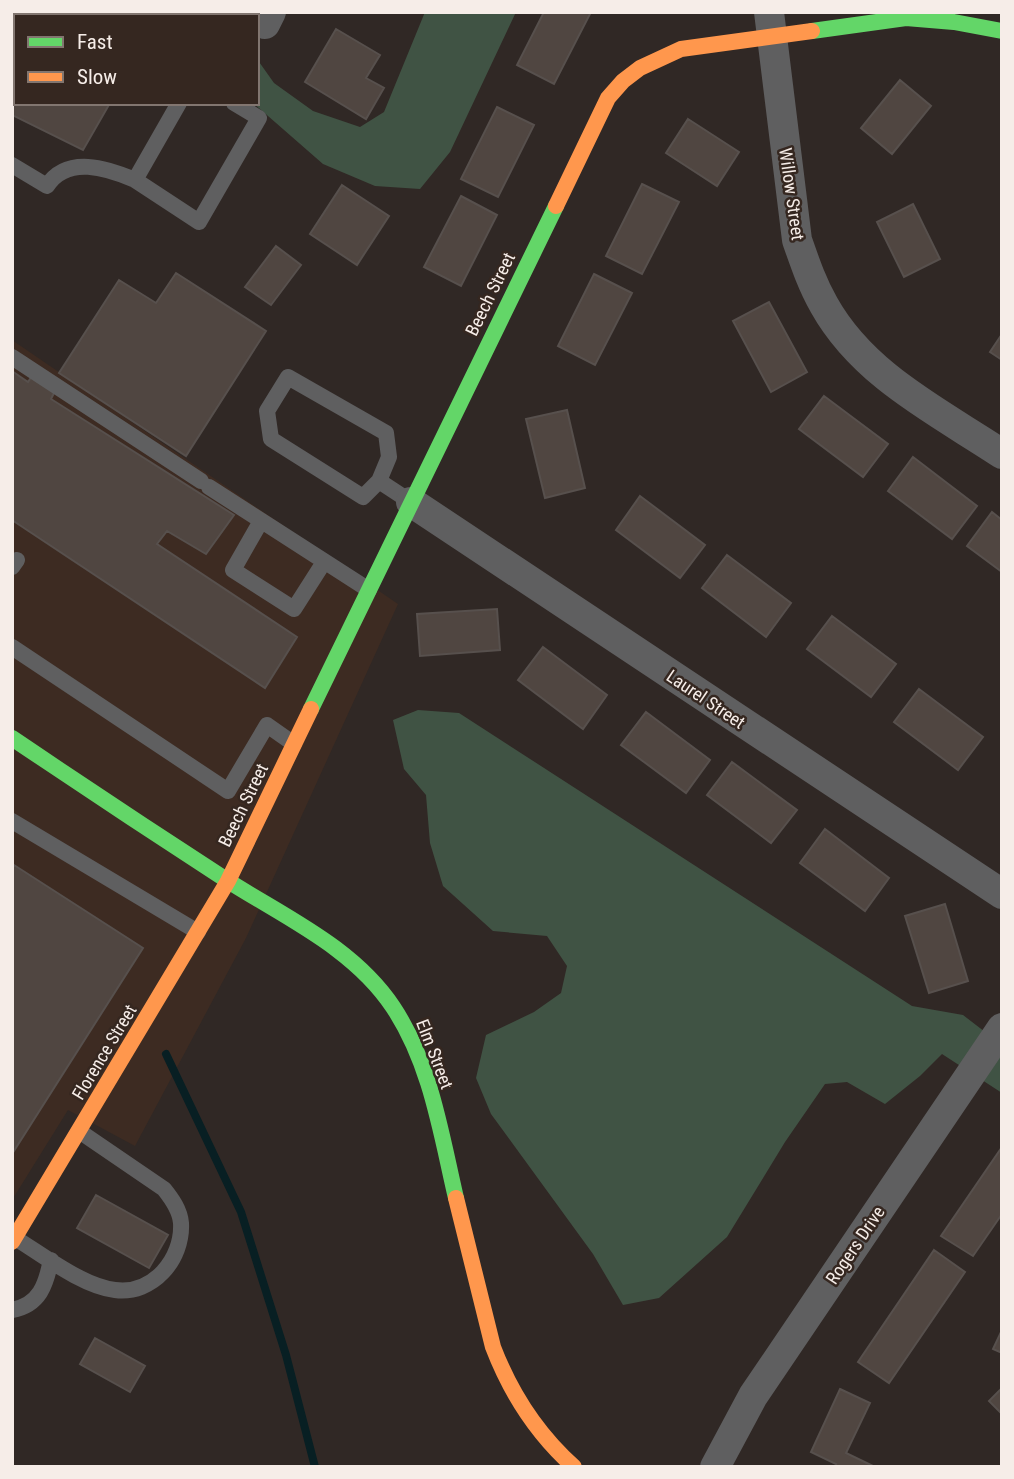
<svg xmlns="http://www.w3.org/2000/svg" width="1014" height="1479" viewBox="0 0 1014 1479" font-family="'Roboto Condensed',sans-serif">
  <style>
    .built { fill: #3d2b22 }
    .green { fill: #405344 }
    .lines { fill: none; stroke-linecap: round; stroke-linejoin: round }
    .stream { stroke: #081f23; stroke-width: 8 }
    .building { fill: #504641; stroke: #57504d; stroke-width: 2 }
    .lane { stroke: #5f5f60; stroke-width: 16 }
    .street { stroke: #5f5f60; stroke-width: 30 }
    .fast { stroke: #63d668; stroke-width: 16 }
    .slow { stroke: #ff974d; stroke-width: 16 }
    .labels { text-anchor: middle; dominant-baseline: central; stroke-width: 5; stroke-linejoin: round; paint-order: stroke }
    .street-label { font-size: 18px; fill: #f6ede8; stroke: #352720 }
  </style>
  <rect width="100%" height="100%" fill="#302825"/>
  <!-- built -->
  <path class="built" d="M 12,340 L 398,604 L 246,938 L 135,1146 L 68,1110 L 12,1200 Z"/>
  <!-- green -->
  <path class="green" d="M 425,12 L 516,12 L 450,152 L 420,189 L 375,186 L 323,164 L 253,103 L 257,103 L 257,59 L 274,83 L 313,111 L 360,127 L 384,112 Z
    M 418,710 L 459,713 L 912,1006 L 963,1015 L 1002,1045 L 1002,1093 L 942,1054 L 920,1076 L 885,1104 L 847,1082 L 825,1084 L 785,1142 L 727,1237 L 659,1298 L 623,1305 L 593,1254 L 491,1114 L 476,1078 L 486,1035 L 534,1012 L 561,993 L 567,966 L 547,936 L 493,931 L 443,886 L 430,843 L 426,795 L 404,769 L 393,720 Z"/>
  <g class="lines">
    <!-- stream -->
    <path class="stream" d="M 166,1054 L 241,1212 L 286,1355 L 315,1467"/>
  </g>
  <!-- building -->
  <path class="building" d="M 12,12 L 26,12 L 32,16 L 16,16 L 16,103 L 110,103 L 83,150 L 12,115 Z
    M 544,12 L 591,12 L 554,84 L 517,65 Z
    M 336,29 L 380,55 L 366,78 L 384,88 L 366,119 L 305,82 Z
    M 900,80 L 931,106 L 892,154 L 861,128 Z
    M 497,107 L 534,125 L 498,197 L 461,179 Z
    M 688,119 L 739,152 L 717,186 L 666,153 Z
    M 642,184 L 679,202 L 642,274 L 606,256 Z
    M 342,185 L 389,216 L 357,265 L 310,234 Z
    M 461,196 L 497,215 L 461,286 L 424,267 Z
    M 913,204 L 940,259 L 904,277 L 877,222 Z
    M 276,246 L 301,265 L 271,305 L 245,287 Z
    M 176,273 L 266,331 L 186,456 L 59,373 L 119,280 L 156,303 Z
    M 594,274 L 632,293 L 595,365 L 558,346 Z
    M 769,302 L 807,372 L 771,392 L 733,321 Z
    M 1002,334 L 1002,360 L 990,352 Z
    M 12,371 L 28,382 L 32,376 L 55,391 L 51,399 L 234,515 L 206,554 L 167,531 L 157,544 L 297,637 L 265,688 L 12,520 Z
    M 824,396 L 888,444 L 863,477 L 799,429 Z
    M 567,410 L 585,488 L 545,498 L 526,419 Z
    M 913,457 L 977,506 L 952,539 L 888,491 Z
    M 640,496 L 705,545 L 680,578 L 616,530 Z
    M 992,512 L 1002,520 L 1002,572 L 967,546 Z
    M 727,555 L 791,603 L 766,637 L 702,588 Z
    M 497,609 L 500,650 L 420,656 L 417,614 Z
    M 832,616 L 896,664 L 871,697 L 807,649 Z
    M 543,647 L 607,695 L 583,729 L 518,680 Z
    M 919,689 L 983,737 L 958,770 L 894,722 Z
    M 646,712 L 710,760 L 686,793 L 621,745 Z
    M 732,762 L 797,810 L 771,843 L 707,795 Z
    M 825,829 L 889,878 L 865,911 L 800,863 Z
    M 14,865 L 143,948 L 12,1154 L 12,869 Z
    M 945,904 L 968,981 L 929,993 L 905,916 Z
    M 1002,1147 L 1002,1214 L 973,1256 L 941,1236 Z
    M 96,1195 L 168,1235 L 149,1268 L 77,1228 Z
    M 934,1250 L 965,1272 L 889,1383 L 858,1362 Z
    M 1002,1330 L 1002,1353 L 993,1349 Z
    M 95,1338 L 145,1366 L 130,1392 L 80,1364 Z
    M 1002,1388 L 1002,1414 L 989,1401 Z
    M 840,1389 L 870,1403 L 846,1453 L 875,1467 L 835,1467 L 836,1464 L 811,1452 Z"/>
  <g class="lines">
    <!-- lane -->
    <path class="lane" d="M 128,12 L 133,16
      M 12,165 L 47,186 C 67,155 107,168 135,180 L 179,103
      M 135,180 L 199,222 L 259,118 L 234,103
      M 12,357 L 201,481
      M 379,481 L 363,497 L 271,439 L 267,411 L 288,377 L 386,433 L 389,457 L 379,481 L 411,502
      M 209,487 L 369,590
      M 261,521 L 233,570 L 294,609 L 324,562
      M 12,567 L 17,560
      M 12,647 L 228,791 L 267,725 L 294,744
      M 12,821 L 198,932
      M 15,1238 C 43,1255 82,1286 115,1290 C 153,1295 183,1259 181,1223 C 180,1210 172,1199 164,1189 L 79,1131
      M 12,1310 C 40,1305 46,1284 51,1260"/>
    <!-- street -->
    <path class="street" d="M 769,12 L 797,240 C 805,263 812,284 824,305 C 863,375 937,411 1002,454
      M 265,24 L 271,12
      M 411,502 L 1002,894
      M 715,1467 L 753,1396 L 1002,1028"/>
    <!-- fast -->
    <path class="fast" d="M 812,31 L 906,18 L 954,22 L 1002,31
      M 311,709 L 556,206
      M 12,738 C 83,786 154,833 225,879 C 284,917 353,947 393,1007 C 431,1064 441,1134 456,1198"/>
    <!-- slow -->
    <path class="slow" d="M 556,206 L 608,98 L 623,81 L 640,68 L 681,49 L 812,31
      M 456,1198 L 493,1347 C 511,1394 536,1433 574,1467
      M 12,1242 L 228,881 L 311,709"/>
  </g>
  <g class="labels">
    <!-- street labels -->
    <g class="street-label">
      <text transform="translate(792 194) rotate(82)">Willow Street</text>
      <text transform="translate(490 294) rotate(-64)">Beech Street</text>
      <text transform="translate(706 699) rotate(34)">Laurel Street</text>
      <text transform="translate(243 805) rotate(-64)">Beech Street</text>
      <text transform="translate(104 1052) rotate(-59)">Florence Street</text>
      <text transform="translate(435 1054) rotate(69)">Elm Street</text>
      <text transform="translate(855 1245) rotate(-56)">Rogers Drive</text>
    </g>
  </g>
  <!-- border -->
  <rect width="1014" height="1479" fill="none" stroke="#f6ede8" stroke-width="28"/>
  <!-- legend -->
  <rect x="14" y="14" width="245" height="91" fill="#352720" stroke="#827670" stroke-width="2"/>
  <rect x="28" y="37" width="35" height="10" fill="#63d668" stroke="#827670" stroke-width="2"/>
  <text x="77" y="49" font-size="21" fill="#f6ede8">Fast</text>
  <rect x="28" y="72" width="35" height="10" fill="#ff974d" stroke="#827670" stroke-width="2"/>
  <text x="77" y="84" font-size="21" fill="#f6ede8">Slow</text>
</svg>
